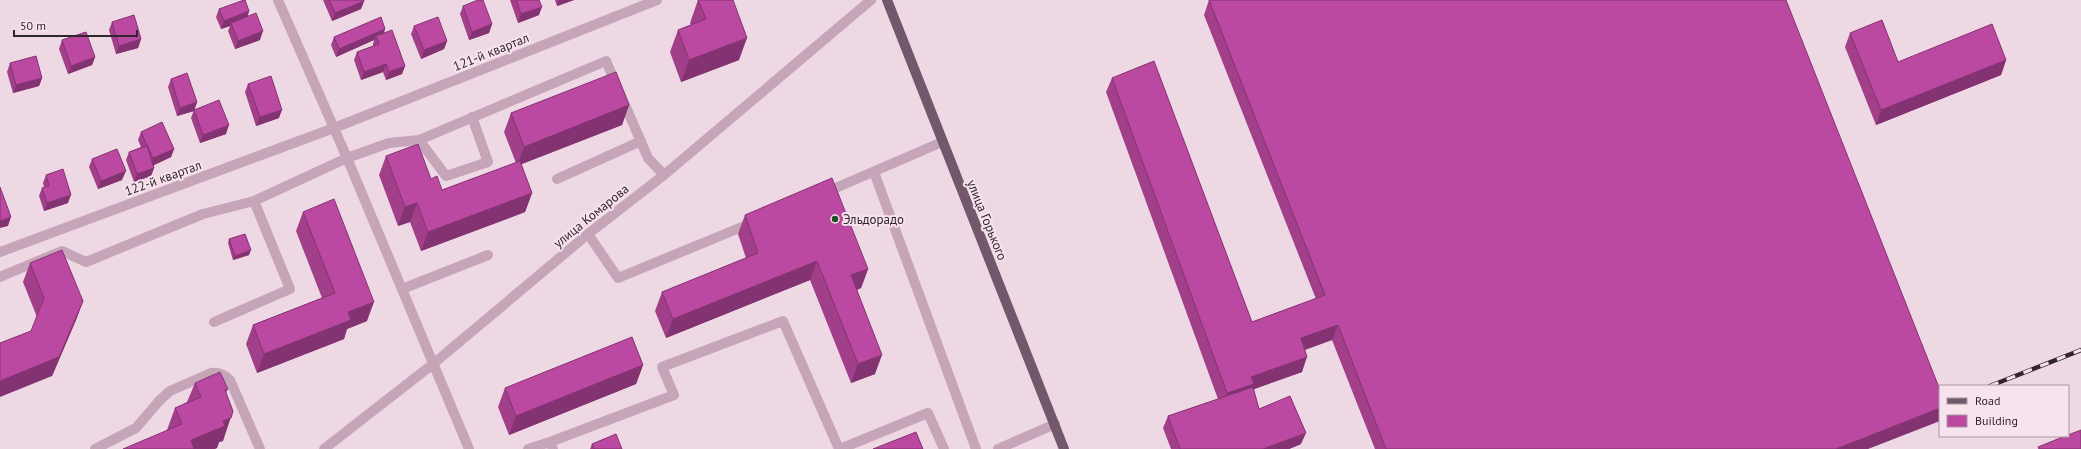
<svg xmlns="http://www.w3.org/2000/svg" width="2081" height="449" viewBox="0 0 2081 449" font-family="'PT Sans',sans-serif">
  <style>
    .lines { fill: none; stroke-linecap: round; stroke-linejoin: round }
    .minor { stroke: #c5a5b7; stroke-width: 10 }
    .major { stroke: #72586a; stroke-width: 10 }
    .rail-casing { stroke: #31262e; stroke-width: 4.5 }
    .rail { stroke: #f7e3ed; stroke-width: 3; stroke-dasharray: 9; stroke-linecap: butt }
    .wall { fill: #a13f8b }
    .shaded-wall { fill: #833371 }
    .building { fill: #bb49a2; stroke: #833371 }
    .poi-dot { fill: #1f4f21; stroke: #f7e3ed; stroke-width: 1.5 }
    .labels { text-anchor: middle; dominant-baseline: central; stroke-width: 4; stroke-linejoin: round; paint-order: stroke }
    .street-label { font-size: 13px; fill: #31262e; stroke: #f7e3ed }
    .poi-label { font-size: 13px; fill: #31262e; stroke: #f7e3ed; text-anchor: start }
  </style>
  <rect width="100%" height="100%" fill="#eed8e3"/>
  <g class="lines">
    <!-- minor -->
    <path class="minor" d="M 278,0 L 347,158 L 469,449
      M 419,140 L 446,176 L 488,162 L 472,117
      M 874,172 L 976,449
      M 557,179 L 641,141
      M 824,193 L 942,142
      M 588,234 L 618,278 L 754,222
      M 0,252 L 334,128 L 657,0
      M 0,277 L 62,251 L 86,262 L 203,214 L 254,201
      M 402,289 L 488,255
      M 214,322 L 290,289 L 254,201 L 347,158 L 389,143 L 419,140 L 606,61 L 648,158 L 664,175
      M 550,442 L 674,395 L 662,367 L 783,321 L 839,449
      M 95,449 L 136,428 L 159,401 L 170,391 L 211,373 C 219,372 224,374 230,380 L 260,449
      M 324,449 L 433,364 L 588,234 L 664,175 L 871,0
      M 528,449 L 550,442 L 553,449
      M 840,449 L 928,413 L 944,449
      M 998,449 L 1055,424"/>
    <!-- major -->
    <path class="major" d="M 887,0 L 1064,449"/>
    <!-- rail casing -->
    <g class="rail-casing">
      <path id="rail" d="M 1990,386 L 2081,350"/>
    </g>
    <!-- rail -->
    <use href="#rail" class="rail"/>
  </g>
  <!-- wall -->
  <path class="wall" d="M 323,0 L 364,0 L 364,1 L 361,9 L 332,21 Z
    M 510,0 L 539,0 L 539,15 L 518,23 Z
    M 555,0 L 574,0 L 557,6 Z
    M 698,0 L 739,60 L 681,82 L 670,52 L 678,30 L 691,25 L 690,23 Z
    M 1209,0 L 1868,449 L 1375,449 L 1332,340 L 1305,350 L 1302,372 L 1253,389 L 1259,409 L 1301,444 L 1289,449 L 1171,449 L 1163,428 L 1168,416 L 1218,399 L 1106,92 L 1112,78 L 1252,322 L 1316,299 L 1204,15 Z
    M 463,6 L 492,24 L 489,33 L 469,40 L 460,14 Z
    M 219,9 L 249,11 L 248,16 L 260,40 L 235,49 L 228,31 L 230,26 L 221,29 L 216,17 Z
    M 112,22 L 141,39 L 138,48 L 116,54 L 109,30 Z
    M 414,26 L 447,41 L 444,49 L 421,59 L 411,34 Z
    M 385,29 L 384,33 L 405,66 L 402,74 L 386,80 L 383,72 L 361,80 L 354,60 L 357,52 L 373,46 L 373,44 L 374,40 L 336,57 L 331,45 L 334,37 Z
    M 1850,33 L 1898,62 L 2006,60 L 2001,75 L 1876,125 L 1845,47 Z
    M 62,40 L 95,57 L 92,65 L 68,74 L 59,49 Z
    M 10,63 L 42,78 L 39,86 L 13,93 L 7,72 Z
    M 171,79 L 197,102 L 194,111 L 177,116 L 168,87 Z
    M 248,84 L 279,118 L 256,126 L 245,92 Z
    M 629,105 L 622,125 L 521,164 L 532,193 L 525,212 L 421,251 L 410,222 L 398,226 L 379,175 L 386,156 L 431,179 L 442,190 L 516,163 L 504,132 L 511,113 Z
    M 194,110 L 226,134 L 200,143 L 191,118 Z
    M 141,132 L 174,149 L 171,157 L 154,165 L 154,168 L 151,176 L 134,182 L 126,160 L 129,152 L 141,147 L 138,140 Z
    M 92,159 L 122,180 L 98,189 L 89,167 Z
    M 46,175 L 68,203 L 44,211 L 39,196 L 42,188 L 44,187 L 43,183 Z
    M 303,212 L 367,321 L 347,329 L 344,339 L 257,373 L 246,344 L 253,325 L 322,298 L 296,231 Z
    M 745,215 L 868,269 L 861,288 L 857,290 L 875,374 L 851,383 L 810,280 L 666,338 L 655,311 L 662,292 L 746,258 L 738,234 Z
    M 229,239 L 249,255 L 233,260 L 228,243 Z
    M 30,263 L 83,301 L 76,320 L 52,376 L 31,331 L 37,317 L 23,282 Z
    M 643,365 L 636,384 L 509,435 L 498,407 L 505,388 Z
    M 195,383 L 228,389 L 226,393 L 223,441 L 219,442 L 217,448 L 167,430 L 175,408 L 187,402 Z
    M 592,444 L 622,449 L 590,449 Z"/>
  <!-- shaded-wall -->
  <path class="shaded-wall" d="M 559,0 L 574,0 L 557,6 Z
    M 364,1 L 361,9 L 332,21 L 335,13 Z
    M 542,7 L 539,15 L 518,23 L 521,14 Z
    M 249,11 L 246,20 L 231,23 L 230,26 L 221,29 L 224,21 Z
    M 492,24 L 489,33 L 469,40 L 472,32 Z
    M 385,29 L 382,37 L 376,36 L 374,40 L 336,57 L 339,49 Z
    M 263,31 L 260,40 L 235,49 L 238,41 Z
    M 747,38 L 739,60 L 681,82 L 689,60 Z
    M 141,39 L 138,48 L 116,54 L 119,46 Z
    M 447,41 L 444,49 L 421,59 L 424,50 Z
    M 95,57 L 92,65 L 68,74 L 71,66 Z
    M 2006,60 L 2001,75 L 1876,125 L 1881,110 Z
    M 386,64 L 383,72 L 361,80 L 364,72 Z
    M 405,66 L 402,74 L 386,80 L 389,72 Z
    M 42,78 L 39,86 L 13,93 L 16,85 Z
    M 197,102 L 194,111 L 177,116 L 180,108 Z
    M 629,105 L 622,125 L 517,166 L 524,147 Z
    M 282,110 L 279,118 L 256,126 L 260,117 Z
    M 229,125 L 226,134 L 200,143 L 203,135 Z
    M 174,149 L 171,157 L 150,167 L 153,158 Z
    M 154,168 L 151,176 L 134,182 L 137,174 Z
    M 126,171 L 122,180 L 98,189 L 101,181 Z
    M 532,193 L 525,212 L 421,251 L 428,232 Z
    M 71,195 L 68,203 L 44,211 L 47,203 Z
    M 417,203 L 410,222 L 398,226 L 405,207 Z
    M 11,217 L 8,226 L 0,228 L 0,221 Z
    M 251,250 L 249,255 L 233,260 L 235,256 Z
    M 817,261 L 810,280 L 666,338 L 673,319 Z
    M 868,269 L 861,288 L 844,294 L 851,275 Z
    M 83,301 L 76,320 L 52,376 L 0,397 L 0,381 Z
    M 374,302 L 367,321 L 347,329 L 344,339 L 257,373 L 264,354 L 348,312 Z
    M 1338,325 L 1332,340 L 1295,353 L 1301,338 Z
    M 882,355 L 875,374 L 851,383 L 858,364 Z
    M 1307,357 L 1302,372 L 1252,390 L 1221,408 L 1227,393 L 1251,377 Z
    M 643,365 L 636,384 L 509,435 L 516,416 Z
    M 1940,408 L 1940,421 L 1868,449 L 1836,449 Z
    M 233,411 L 223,441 L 219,442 L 217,448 L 215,449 L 187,449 L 191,440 L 223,421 Z
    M 1306,433 L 1301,444 L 1289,449 L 1263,449 Z"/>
  <!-- building -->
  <path class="building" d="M 244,0 L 245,0 L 249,11 L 224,21 L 219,9 Z
    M 329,0 L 364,0 L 364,1 L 335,13 Z
    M 478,0 L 483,0 L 492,24 L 472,32 L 463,6 Z
    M 516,0 L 539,0 L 542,7 L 521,14 Z
    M 698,0 L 733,0 L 747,38 L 689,60 L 678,30 L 706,19 Z
    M 1209,0 L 1786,0 L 1940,390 L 1940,408 L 1836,449 L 1386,449 L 1338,325 L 1301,338 L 1307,357 L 1251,377 L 1254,384 L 1227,393 L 1112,78 L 1154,61 L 1252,322 L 1325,295 Z
    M 256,13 L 263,31 L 238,41 L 231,23 Z
    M 134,15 L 141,39 L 119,46 L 112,22 Z
    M 381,17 L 385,29 L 339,49 L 334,37 Z
    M 438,17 L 447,41 L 424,50 L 414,26 Z
    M 1882,20 L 1898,62 L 1992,24 L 2006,60 L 1881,110 L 1850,33 Z
    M 392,30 L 405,66 L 389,72 L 386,64 L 364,72 L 357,52 L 379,44 L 376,36 Z
    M 86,32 L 95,57 L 71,66 L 62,40 Z
    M 36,56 L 42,78 L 16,85 L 10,63 Z
    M 616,72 L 629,105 L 524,147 L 511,113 Z
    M 187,73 L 197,102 L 180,108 L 171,79 Z
    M 271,76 L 282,110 L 260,117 L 248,84 Z
    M 219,100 L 229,125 L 203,135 L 194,110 Z
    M 162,122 L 174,149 L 153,158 L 141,132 Z
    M 418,144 L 431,179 L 437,176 L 442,190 L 520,161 L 532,193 L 428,232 L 417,203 L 405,207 L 386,156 Z
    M 147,146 L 154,168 L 137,174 L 129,152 Z
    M 117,149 L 126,171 L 101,181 L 92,159 Z
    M 63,169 L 71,195 L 47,203 L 42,188 L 49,186 L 46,175 Z
    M 832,178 L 868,269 L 851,275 L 882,355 L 858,364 L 817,261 L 673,319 L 662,292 L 758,253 L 745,215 Z
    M 0,187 L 11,217 L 0,221 Z
    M 334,199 L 374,302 L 348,312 L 351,320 L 264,354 L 253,325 L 335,293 L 303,212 Z
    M 245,234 L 251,250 L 235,256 L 229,239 Z
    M 62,250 L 83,301 L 59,357 L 0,381 L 0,343 L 31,331 L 44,298 L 30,263 Z
    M 632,337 L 643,365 L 516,416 L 505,388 Z
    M 220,372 L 228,389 L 225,390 L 233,411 L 231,418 L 223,421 L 225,426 L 191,440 L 194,449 L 123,449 L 182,424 L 175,408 L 201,397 L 195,383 Z
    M 1253,387 L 1259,409 L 1290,396 L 1306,433 L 1263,449 L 1180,449 L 1168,416 Z
    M 2081,430 L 2081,449 L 2039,449 L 2038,447 L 2065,436 L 2068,436 L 2068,435 Z
    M 916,432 L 923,449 L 873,449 Z
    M 616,434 L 622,449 L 594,449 L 592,444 Z"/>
  <!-- markers -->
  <circle class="poi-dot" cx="835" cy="219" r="4"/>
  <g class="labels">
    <!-- street labels -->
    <g class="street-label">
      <text transform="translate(491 52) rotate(-22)">121-й квартал</text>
      <text transform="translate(163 178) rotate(-20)">122-й квартал</text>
      <text transform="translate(591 216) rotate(-39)">улица Комарова</text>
      <text transform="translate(987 220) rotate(68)">улица Горького</text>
    </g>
    <!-- poi labels -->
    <g class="poi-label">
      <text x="843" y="219">Эльдорадо</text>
    </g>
  </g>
  <!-- legend -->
  <rect x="1939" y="385" width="130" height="52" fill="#f7e3ed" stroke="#a897a1"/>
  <rect x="1947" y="398" width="20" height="6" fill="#72586a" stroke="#a897a1"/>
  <text x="1975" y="405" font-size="12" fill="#31262e">Road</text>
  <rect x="1947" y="415" width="20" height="12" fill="#bb49a2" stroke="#a897a1"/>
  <text x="1975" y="425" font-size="12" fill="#31262e">Building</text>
  <!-- scale -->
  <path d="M14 30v6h123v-6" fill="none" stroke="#31262e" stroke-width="2"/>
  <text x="20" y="30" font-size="12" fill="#31262e" stroke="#f7e3ed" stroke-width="3" paint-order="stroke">50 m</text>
</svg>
